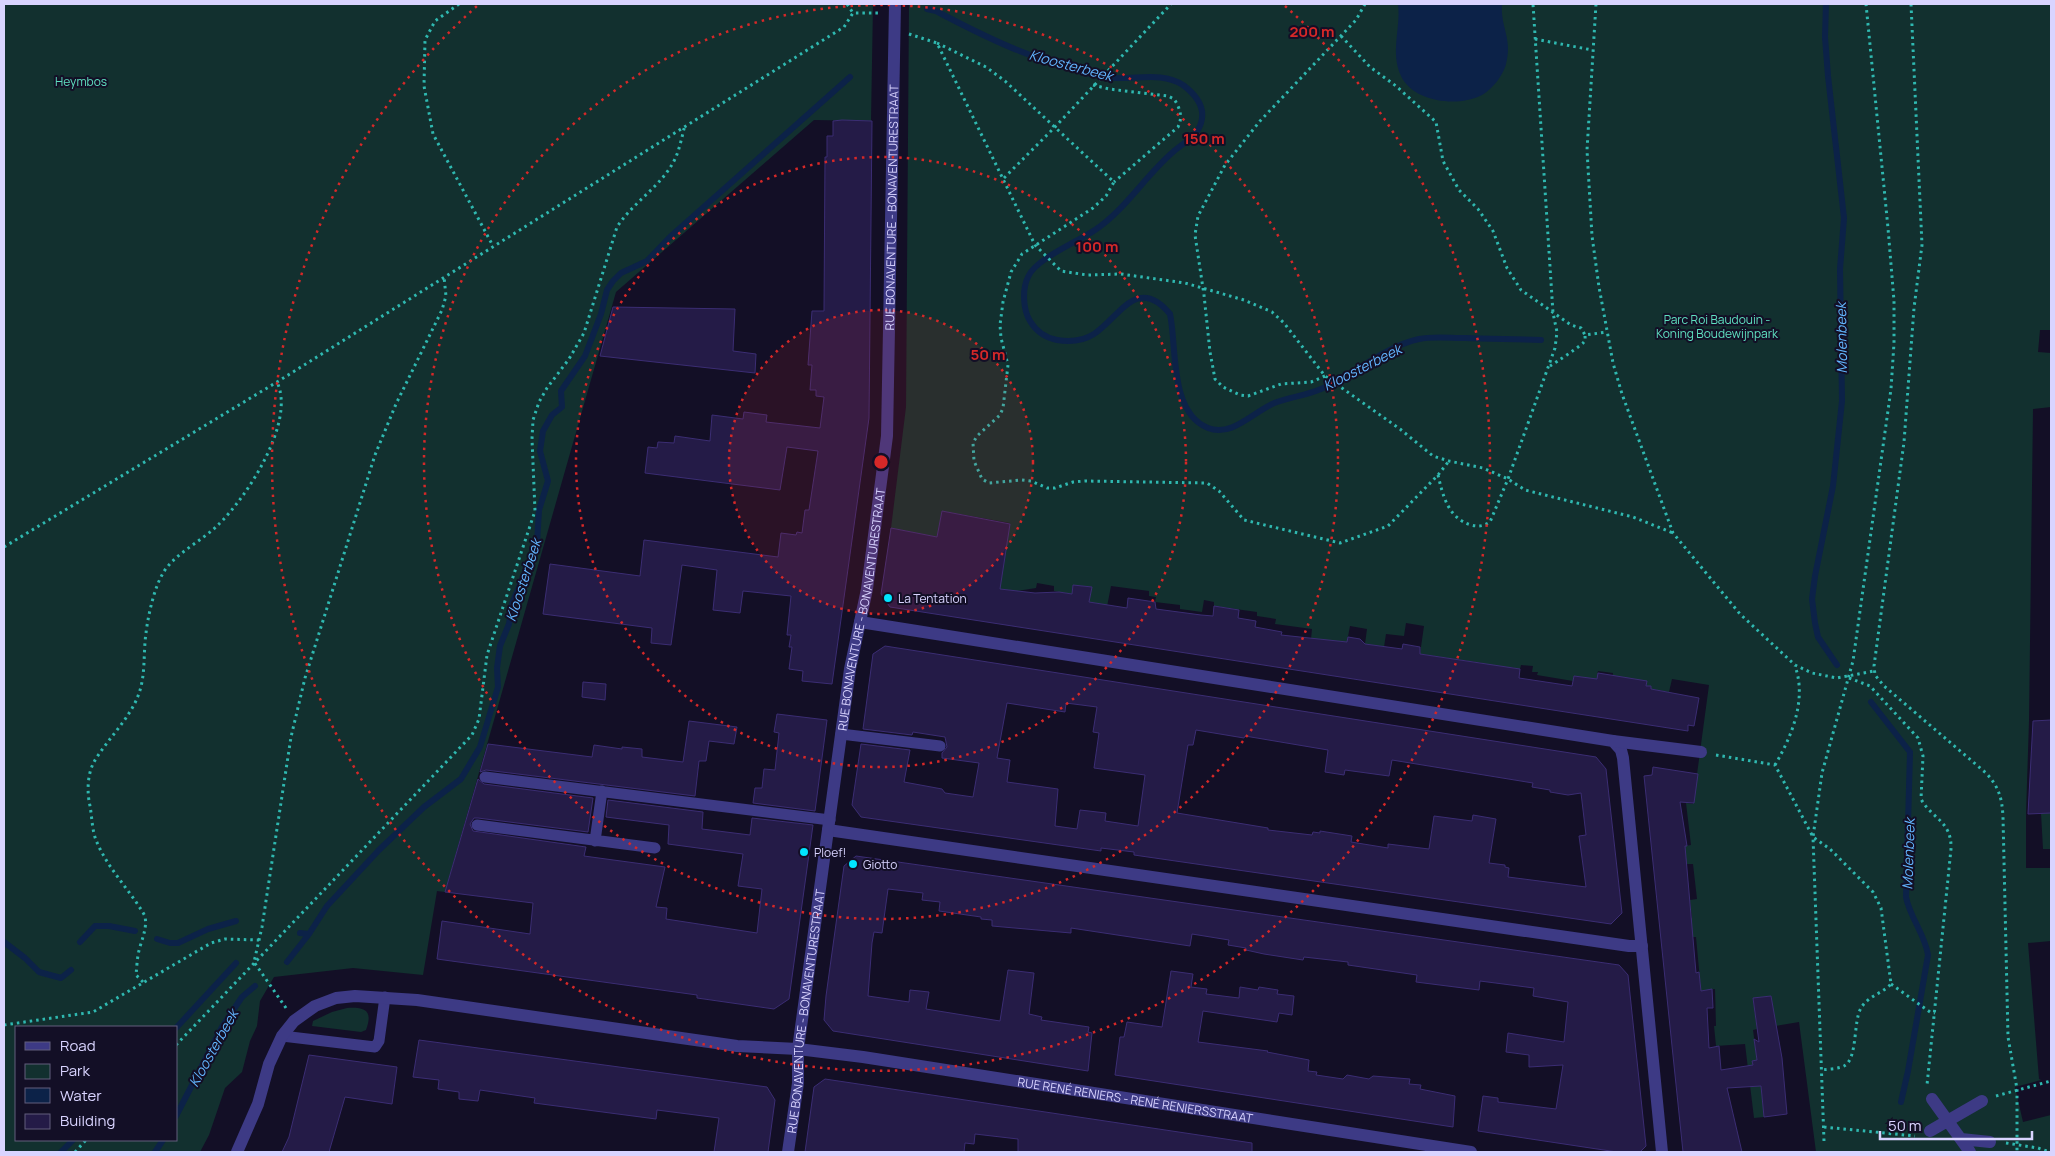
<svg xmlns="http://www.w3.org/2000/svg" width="2055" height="1156" viewBox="0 0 2055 1156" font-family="Manrope,sans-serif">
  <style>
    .green { fill: #12302f; fill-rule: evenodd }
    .water { fill: #0c2248 }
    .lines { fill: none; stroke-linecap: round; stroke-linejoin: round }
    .stream { stroke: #0c2248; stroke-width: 6 }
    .building { fill: #241b47; stroke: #3b2d73; fill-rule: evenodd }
    .path { stroke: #2fb8b0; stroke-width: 3; stroke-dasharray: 2.5 4; stroke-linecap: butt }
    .service { stroke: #3d3a85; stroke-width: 11 }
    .pedestrian { stroke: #3d3a85; stroke-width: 12 }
    .minor { stroke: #3d3a85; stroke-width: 12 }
    .tertiary { stroke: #3d3a85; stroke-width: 12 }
    .ring { fill: none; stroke: #d62828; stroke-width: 2.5; stroke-dasharray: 2.5 5 }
    .poi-dot { fill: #00e5ff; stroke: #130f26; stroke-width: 2 }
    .labels { text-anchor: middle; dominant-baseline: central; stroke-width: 4; stroke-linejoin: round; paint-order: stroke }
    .park-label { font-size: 12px; fill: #5fe0c0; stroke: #130f26 }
    .street-label { font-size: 12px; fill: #d9d4ff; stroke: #130f26 }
    .poi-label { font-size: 12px; fill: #d9d4ff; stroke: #130f26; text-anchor: start }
    .water-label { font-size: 14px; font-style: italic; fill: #62b6ff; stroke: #130f26 }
    .centre { fill: #d62828; stroke: #130f26; stroke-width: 2.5 }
    .ring-label { font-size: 15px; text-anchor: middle; font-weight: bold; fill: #d62828; stroke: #130f26; stroke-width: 4; stroke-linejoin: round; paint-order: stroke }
  </style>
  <rect width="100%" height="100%" fill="#130f26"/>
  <!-- green -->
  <path class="green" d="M 4,4 L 873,4 L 871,121 L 814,120 L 616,292 L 445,892 L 437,891 L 423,975 L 353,968 L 274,977 L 260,1001 L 257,1026 L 250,1041 L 242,1072 L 225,1088 L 209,1135 L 200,1152 L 4,1152 ZM 16,1027 L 176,1027 L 176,1140 L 16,1140 Z
    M 909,4 L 2051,4 L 2051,330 L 2040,330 L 2038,352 L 2051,353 L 2051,407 L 2033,409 L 2029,721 L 2026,814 L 2026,868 L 2051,868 L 2051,941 L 2028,943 L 2039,1079 L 2041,1080 L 2015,1087 L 2023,1122 L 2051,1115 L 2051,1152 L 1816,1152 L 1799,1022 L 1775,1026 L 1771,996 L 1753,999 L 1757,1029 L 1753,1030 L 1757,1060 L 1752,1061 L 1755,1086 L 1761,1086 L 1764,1117 L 1754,1118 L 1745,1044 L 1716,1046 L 1714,1026 L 1716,1026 L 1715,989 L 1701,991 L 1696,937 L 1691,937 L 1689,918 L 1692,918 L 1690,900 L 1697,899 L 1693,864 L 1686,864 L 1685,846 L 1691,845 L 1686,803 L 1693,804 L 1709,685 L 1672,679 L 1669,692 L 1651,689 L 1651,686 L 1646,686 L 1647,681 L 1612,682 L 1613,673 L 1598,671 L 1596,683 L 1581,681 L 1581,677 L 1574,676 L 1573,681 L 1537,675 L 1538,672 L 1532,672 L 1533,666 L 1521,665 L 1520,669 L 1509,667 L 1508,674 L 1482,663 L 1420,654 L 1424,626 L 1406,623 L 1404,636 L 1386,634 L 1384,647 L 1365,644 L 1367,629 L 1350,626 L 1347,642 L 1311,639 L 1312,629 L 1275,624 L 1276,619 L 1257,616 L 1257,612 L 1214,606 L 1214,602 L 1204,600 L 1202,612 L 1180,609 L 1180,605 L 1155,602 L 1156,597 L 1149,596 L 1149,591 L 1111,586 L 1106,612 L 1089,605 L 1091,587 L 1073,585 L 1072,594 L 1054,591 L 1054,586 L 1037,583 L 1036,588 L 1017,591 L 1008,590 L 1007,593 L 999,592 L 1010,523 L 942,511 L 937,537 L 891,528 L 906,407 Z
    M 2041,813 L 2051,813 L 2051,849 L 2043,849 Z
    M 347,1008 C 366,1007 373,1011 366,1030 L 361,1032 L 312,1026 L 313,1021 L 332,1012 Z"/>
  <!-- water -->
  <path class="water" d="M 1398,4 L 1502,4 C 1500,26 1513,39 1506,64 C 1503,76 1491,91 1480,96 C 1457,107 1413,102 1401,76 C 1390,52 1401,28 1398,4 Z"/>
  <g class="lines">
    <!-- stream -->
    <path class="stream" d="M 1826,4 L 1825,37 L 1828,76 L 1844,218 L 1840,269 L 1842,401 L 1833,486 L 1815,576 L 1812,599 L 1815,623 L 1818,637 L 1837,665
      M 927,9 L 936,11 C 985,37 1033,60 1087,73 C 1096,75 1107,77 1116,78 C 1139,79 1163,72 1183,85 C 1195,94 1206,107 1201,123 C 1197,137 1183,143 1173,152 C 1145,176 1126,209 1095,230 C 1079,241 1035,259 1028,277 C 1022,289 1023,310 1030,321 C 1036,331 1046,338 1057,340 C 1069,342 1083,341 1094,334 C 1119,318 1137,274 1170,314 C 1177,346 1169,413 1208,428 C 1233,438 1256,409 1277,402 C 1291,397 1307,395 1321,389 C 1354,375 1383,347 1419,339 C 1433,336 1450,338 1465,338 C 1490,339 1515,339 1541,340
      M 1871,702 L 1910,752 L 1906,897 C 1910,918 1925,934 1928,955 L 1908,1071 L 1901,1102
      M 300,933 L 309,934 L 327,906 L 379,850 L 424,807 L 461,779 L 480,747 L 498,687 L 497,668 L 500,646 L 509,624 L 512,604 L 537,543 L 539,510 L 548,481 L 540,451 L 543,431 L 552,415 L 562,407 L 561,391 L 585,356 L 601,314 L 607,290 L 613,281 L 621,273 L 647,261 L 670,237 L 850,77
      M 157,939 L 170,943 L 178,943 L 208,929 L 236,921
      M 4,942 L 25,958 L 39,972 L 61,978 L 71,970
      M 80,942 L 95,926 L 109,926 L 135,931
      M 287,962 L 309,934
      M 176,1028 L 236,963
      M 176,1116 L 222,1027 L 242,997 L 255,986
      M 61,1152 L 73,1140
      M 155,1152 L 163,1140"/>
  </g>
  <!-- building -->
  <path class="building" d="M 842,120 L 872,121 L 869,418 L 832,684 L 802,681 L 803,671 L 789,669 L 792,647 L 789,647 L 791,635 L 787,635 L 791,596 L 743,591 L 740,613 L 713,610 L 717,570 L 682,565 L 671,645 L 651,643 L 652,628 L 543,614 L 550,564 L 640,576 L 644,540 L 778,557 L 781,533 L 796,535 L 797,532 L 802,533 L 805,510 L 809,510 L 818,451 L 787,447 L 780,490 L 645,473 L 648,447 L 657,448 L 658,442 L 674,443 L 675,436 L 710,441 L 712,415 L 743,419 L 744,412 L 767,415 L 766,422 L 820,428 L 824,397 L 816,396 L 816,390 L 810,390 L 812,365 L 808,365 L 812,311 L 824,311 L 825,157 L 827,157 L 827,136 L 833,136 L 833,121 Z
    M 613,307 L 735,309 L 733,351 L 756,354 L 755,373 L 600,356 Z
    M 942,511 L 1010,524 L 1000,589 L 1035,593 L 1059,592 L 1072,594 L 1073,585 L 1092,587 L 1089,602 L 1127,608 L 1128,598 L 1155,602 L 1156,609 L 1201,615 L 1213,616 L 1214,606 L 1239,610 L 1238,618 L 1256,621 L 1255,627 L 1282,632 L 1281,635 L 1347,642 L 1348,637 L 1360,639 L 1365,644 L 1402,649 L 1403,644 L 1420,647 L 1420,654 L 1520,669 L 1519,678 L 1572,686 L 1574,676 L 1597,679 L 1598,673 L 1647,681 L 1646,686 L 1651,686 L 1651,689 L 1699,698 L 1694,726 L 1688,725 L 1688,731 L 890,607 L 881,594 L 891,528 L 937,537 Z
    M 885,646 L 1596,757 L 1606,769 L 1622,913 L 1611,924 L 1134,855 L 1134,852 L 1101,848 L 1101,851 L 861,817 L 852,805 L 861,744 L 910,750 L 904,782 L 942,789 L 945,793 L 973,797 L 979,763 L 942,758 L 942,753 L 947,747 L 945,737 L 913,732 L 912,735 L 863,729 L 873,654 ZM 1007,703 L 1065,712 L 1066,703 L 1097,707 L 1093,732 L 1099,733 L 1094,768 L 1145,775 L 1138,826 L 1105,821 L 1106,813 L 1080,810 L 1077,829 L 1055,826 L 1058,789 L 1007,782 L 1010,760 L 997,758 ZM 1196,730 L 1244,738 L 1245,736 L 1328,750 L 1325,772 L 1344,775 L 1345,770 L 1389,776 L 1392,760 L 1533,783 L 1532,787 L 1550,790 L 1550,792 L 1568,795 L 1581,793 L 1586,835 L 1579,836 L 1586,887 L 1508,877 L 1509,868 L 1505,867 L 1505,865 L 1489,863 L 1496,819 L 1473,815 L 1472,821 L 1434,816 L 1429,849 L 1388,844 L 1388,848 L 1351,842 L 1352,836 L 1320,831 L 1320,833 L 1313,832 L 1312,835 L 1268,830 L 1268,828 L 1177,813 L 1188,745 L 1193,745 Z
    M 583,682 L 606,684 L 605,700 L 582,697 Z
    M 777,714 L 827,720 L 815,811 L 753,803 L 755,788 L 762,788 L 764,769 L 775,770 L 779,733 L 774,732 Z
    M 2051,720 L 2051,813 L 2028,814 L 2033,721 Z
    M 689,721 L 737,727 L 734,744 L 709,741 L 706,761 L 699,761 L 695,796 L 486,770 L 480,772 L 488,744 L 592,757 L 594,745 L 622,749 L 622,747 L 642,749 L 642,757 L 683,762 Z
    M 1653,767 L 1698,774 L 1694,803 L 1680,802 L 1687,846 L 1685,846 L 1696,973 L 1699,972 L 1701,991 L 1712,989 L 1713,1008 L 1707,1008 L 1709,1048 L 1719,1046 L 1721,1070 L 1753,1065 L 1752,1061 L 1757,1060 L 1754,1039 L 1759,1042 L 1753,998 L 1771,996 L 1782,1058 L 1787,1114 L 1764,1117 L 1761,1086 L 1727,1088 L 1742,1152 L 1683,1152 L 1644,776 L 1652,775 Z
    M 478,779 L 484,784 L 593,798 L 588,832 L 478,818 L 474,818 L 470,824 L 473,831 L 586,847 L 584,856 L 665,867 L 656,907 L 667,908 L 666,919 L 757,933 L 762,889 L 738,886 L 743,854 L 668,844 L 669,825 L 606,817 L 608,800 L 703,812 L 702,829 L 750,835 L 752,818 L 813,825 L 789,999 L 774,1009 L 697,998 L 697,995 L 437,959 L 442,921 L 530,934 L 533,903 L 445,892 Z
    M 856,856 L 1619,965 L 1628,975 L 1646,1146 L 1640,1152 L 1617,1152 L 1478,1131 L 1483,1096 L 1498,1098 L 1498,1102 L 1556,1109 L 1563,1065 L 1529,1067 L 1529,1055 L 1506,1052 L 1508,1033 L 1564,1042 L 1568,1002 L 1533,996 L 1534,988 L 1480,981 L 1479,990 L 1416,982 L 1417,975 L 1348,965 L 1348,962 L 1304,957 L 1303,960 L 1264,954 L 1246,950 L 1246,948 L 1228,945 L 1229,940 L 1192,934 L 1190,946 L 1071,928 L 1071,933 L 992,926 L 992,920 L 981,919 L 981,917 L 939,911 L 940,902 L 922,900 L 923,893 L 888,889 L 882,933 L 874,932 L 872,943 L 868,996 L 909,1002 L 910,990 L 929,992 L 926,1009 L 1000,1021 L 1008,970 L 1034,973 L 1029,1014 L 1042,1017 L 1041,1020 L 1089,1027 L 1088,1032 L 1092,1033 L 1088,1071 L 833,1031 L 824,1020 L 826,996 L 844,866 Z
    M 1171,971 L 1193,974 L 1191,987 L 1207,989 L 1206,994 L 1239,998 L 1240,987 L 1258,990 L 1259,987 L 1278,990 L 1277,994 L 1294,996 L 1292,1015 L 1279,1013 L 1277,1022 L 1203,1011 L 1198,1042 L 1268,1051 L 1267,1052 L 1309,1060 L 1308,1071 L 1317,1072 L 1316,1075 L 1343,1079 L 1347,1075 L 1369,1079 L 1373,1076 L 1410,1079 L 1409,1084 L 1421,1085 L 1420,1089 L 1455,1096 L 1453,1127 L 1115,1075 L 1120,1037 L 1124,1037 L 1127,1022 L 1162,1027 Z
    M 419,1040 L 767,1087 L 775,1100 L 768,1152 L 714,1152 L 719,1118 L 657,1110 L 656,1119 L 534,1103 L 535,1098 L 480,1090 L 478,1101 L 459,1099 L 459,1092 L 438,1089 L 439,1080 L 413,1077 Z
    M 309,1055 L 397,1067 L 392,1104 L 345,1097 L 329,1152 L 282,1152 L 289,1137 Z
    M 825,1079 L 1252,1143 L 1252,1152 L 1018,1152 L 1018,1139 L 975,1134 L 974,1144 L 965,1143 L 964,1152 L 805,1152 L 814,1087 Z"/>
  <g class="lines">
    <!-- path -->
    <path class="path" d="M 459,4 L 435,21 L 425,40 L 424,86 L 433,134 L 493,246
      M 847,4 L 853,13
      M 1596,4 L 1587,150 L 1592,236 L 1599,287 L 1613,363 L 1622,394 L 1673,533 L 1740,614 L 1795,665 L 1812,673 L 1837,678 L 1874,671
      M 1911,4 L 1922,245 L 1914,308 L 1904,442 L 1874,666 L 1875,675 L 1884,686 L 1986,773 C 1999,787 2002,798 2003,817 L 2008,1037 L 2017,1089 L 2017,1152
      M 909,34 L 937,43 L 1035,245 L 1061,271 L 1087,275 L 1121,274 L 1185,283 L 1244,300 L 1272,312 L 1284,323 L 1325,376 L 1400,429 L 1433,456 L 1449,461 L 1483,468 L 1508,479 L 1525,490 L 1633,517 L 1673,533
      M 1341,36 L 1370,67 L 1396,86 L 1436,122 L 1443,161 L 1459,190 L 1478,209 L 1493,231 L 1507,268 L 1521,290 L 1571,325 L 1581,328 L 1585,335 L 1607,332
      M 1535,39 L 1592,50
      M 937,43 L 986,67 L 1005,81 L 1114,182 L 1106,196 L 1093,208 L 1022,254 L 1011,272 L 1003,302 L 1000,325 L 1001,338 L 1008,365 L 1003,408 L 1000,415 L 977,436 L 973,443 L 974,461 L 982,479 L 989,483 L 1022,480 L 1031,481 L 1047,488 L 1055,488 L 1073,482 L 1085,481 L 1207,483 L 1219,491 L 1244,520 L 1340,543 L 1388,526 L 1438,475 L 1449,461
      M 1093,85 L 1109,89 L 1168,96 L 1174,99 C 1180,108 1183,117 1178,127 L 1114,182
      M 1004,178 L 1054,128 L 1171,4
      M 1550,366 C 1555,363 1582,345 1583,343 C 1586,340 1585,339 1585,335
      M 1325,376 L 1311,382 L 1281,384 L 1248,396 L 1240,395 L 1223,387 L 1215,379 L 1210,352 L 1204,295 L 1195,235 L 1198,216 L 1225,165 L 1260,121 L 1356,20 L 1365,4
      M 1438,475 C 1443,496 1448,518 1471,525 C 1478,527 1484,526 1490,522 L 1508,479 L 1555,348 L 1557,332 L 1553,313 L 1533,4
      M 4,547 L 277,382 L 844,27 L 853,13 L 879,13
      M 1849,678 L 1870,686 L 1918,738 L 1923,756 L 1921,799 C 1932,819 1952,821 1951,849 L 1927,1085
      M 1716,755 L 1775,765 L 1813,837 L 1830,849 L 1873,892 L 1881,908 L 1891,984 C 1883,993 1868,996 1861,1008 C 1853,1021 1858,1059 1844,1066 C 1838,1069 1828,1069 1821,1070
      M 1775,765 C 1792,736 1807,699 1795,666
      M 143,982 L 136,975 C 137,966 137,956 140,947 C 143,936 147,928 145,916 C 130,890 107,868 96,840 C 92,830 92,817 90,806 C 87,793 87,775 94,762 C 106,741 130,718 138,696 C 146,676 143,654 146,633 C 148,616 154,589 162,575 C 172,555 202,541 218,525 C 247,497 296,422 277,382
      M 1891,984 L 1930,1012 L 1935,1013
      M 286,1008 L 254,962 L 262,927 L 291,737 L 305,678 L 375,455 L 396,404 L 442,310 L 446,296 L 444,277
      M 4,1025 L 93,1012 L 211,943 L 225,939 L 259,940
      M 176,1045 L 472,735 L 479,719 L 487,655 L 535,511 L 532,439 L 533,420 L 539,402 L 547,388 L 569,359 L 584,333 L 617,227 C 633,202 662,186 675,159 C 680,148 682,136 685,125
      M 1996,1096 L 2051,1081
      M 1824,1127 L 1915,1136
      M 1824,1141 L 1813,837 L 1822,773 L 1853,661 L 1891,389 L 1894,343 L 1894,301 L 1888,228 L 1866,4
      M 2006,1143 L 2038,1148 L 2050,1152
      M 75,1152 L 86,1140"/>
    <!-- service -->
    <path class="service" d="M 841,734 L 940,746
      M 485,777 L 830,820
      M 477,825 L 655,848
      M 595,841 L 602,791
      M 282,1036 L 375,1047 L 379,1041 L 385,997"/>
    <!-- pedestrian -->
    <path class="pedestrian" d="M 1932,1099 L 1970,1152
      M 1930,1131 L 1982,1101
      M 1961,1139 L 1990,1142"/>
    <!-- minor -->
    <g class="minor">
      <path d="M 860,622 L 1613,741 L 1621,750 L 1623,758 L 1662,1152"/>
      <path d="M 1613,741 L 1701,752"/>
      <path d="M 828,830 L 1629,946 L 1642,946"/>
      <path id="s1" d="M 237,1152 L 258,1104 L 269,1064 L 282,1036 L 294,1021 L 315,1006 L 336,998 L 355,996 L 417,1000 L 737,1046 L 798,1049 L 863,1057 L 1471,1152"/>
    </g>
    <!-- tertiary -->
    <path class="tertiary" id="s2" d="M 788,1152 L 798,1083 L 798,1049 L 850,669 L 867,589 L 887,436 L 895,4"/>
  </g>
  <!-- distance rings -->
  <circle cx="881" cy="462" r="152" fill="#d62828" fill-opacity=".12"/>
  <g class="ring">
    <circle cx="881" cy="462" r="152"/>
    <circle cx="881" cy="462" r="305"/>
    <circle cx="881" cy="462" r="457"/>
    <path d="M1285 6A609 609 0 1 1 477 6"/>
  </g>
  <!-- markers -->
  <g class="poi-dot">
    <circle cx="888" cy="598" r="5"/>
    <circle cx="804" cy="852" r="5"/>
    <circle cx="853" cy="864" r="5"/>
  </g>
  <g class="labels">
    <!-- park labels -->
    <g class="park-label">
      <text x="81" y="81">Heymbos</text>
      <text x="1717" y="319">Parc Roi Baudouin -<tspan x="1717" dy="14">Koning Boudewijnpark</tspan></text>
    </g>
    <!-- street labels -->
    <g class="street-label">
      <text stroke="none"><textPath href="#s2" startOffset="952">RUE BONAVENTURE - BONAVENTURESTRAAT</textPath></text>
      <text stroke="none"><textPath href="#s2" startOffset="548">RUE BONAVENTURE - BONAVENTURESTRAAT</textPath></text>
      <text stroke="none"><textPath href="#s2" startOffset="142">RUE BONAVENTURE - BONAVENTURESTRAAT</textPath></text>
      <text stroke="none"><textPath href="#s1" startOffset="999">RUE RENÉ RENIERS - RENÉ RENIERSSTRAAT</textPath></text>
    </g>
    <!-- poi labels -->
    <g class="poi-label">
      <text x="898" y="598">La Tentation</text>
      <text x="814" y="852">Ploef!</text>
      <text x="863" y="864">Giotto</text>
    </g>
    <!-- water labels -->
    <g class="water-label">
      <text transform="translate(1071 65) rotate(15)">Kloosterbeek</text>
      <text transform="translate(1841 338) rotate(-91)">Molenbeek</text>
      <text transform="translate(1362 367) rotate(-27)">Kloosterbeek</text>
      <text transform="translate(523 580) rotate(-72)">Kloosterbeek</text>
      <text transform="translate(1908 854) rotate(-88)">Molenbeek</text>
      <text transform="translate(213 1048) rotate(-61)">Kloosterbeek</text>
    </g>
  </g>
  <circle cx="881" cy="462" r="8" class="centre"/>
  <g class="ring-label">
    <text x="1312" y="37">200 m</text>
    <text x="1204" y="144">150 m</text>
    <text x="1097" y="252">100 m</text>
    <text x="988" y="360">50 m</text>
  </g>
  <!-- border -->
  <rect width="2055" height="1156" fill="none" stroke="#d9d4ff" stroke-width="10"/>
  <!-- legend -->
  <rect x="15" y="1026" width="162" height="115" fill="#130f26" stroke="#625e7d"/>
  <rect x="25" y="1042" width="25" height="8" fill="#3d3a85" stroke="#625e7d"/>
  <text x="60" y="1051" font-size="15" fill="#d9d4ff">Road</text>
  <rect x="25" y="1064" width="25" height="15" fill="#12302f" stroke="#625e7d"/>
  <text x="60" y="1076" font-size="15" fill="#d9d4ff">Park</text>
  <rect x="25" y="1088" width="25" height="15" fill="#0c2248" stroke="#625e7d"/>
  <text x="60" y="1101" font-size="15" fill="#d9d4ff">Water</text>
  <rect x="25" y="1114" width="25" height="15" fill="#241b47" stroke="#625e7d"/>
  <text x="60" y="1126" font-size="15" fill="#d9d4ff">Building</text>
  <!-- scale -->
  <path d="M1880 1131v8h152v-8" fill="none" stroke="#d9d4ff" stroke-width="2.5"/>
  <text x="1888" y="1131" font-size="15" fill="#d9d4ff" stroke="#130f26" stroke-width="4" paint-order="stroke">50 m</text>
</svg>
